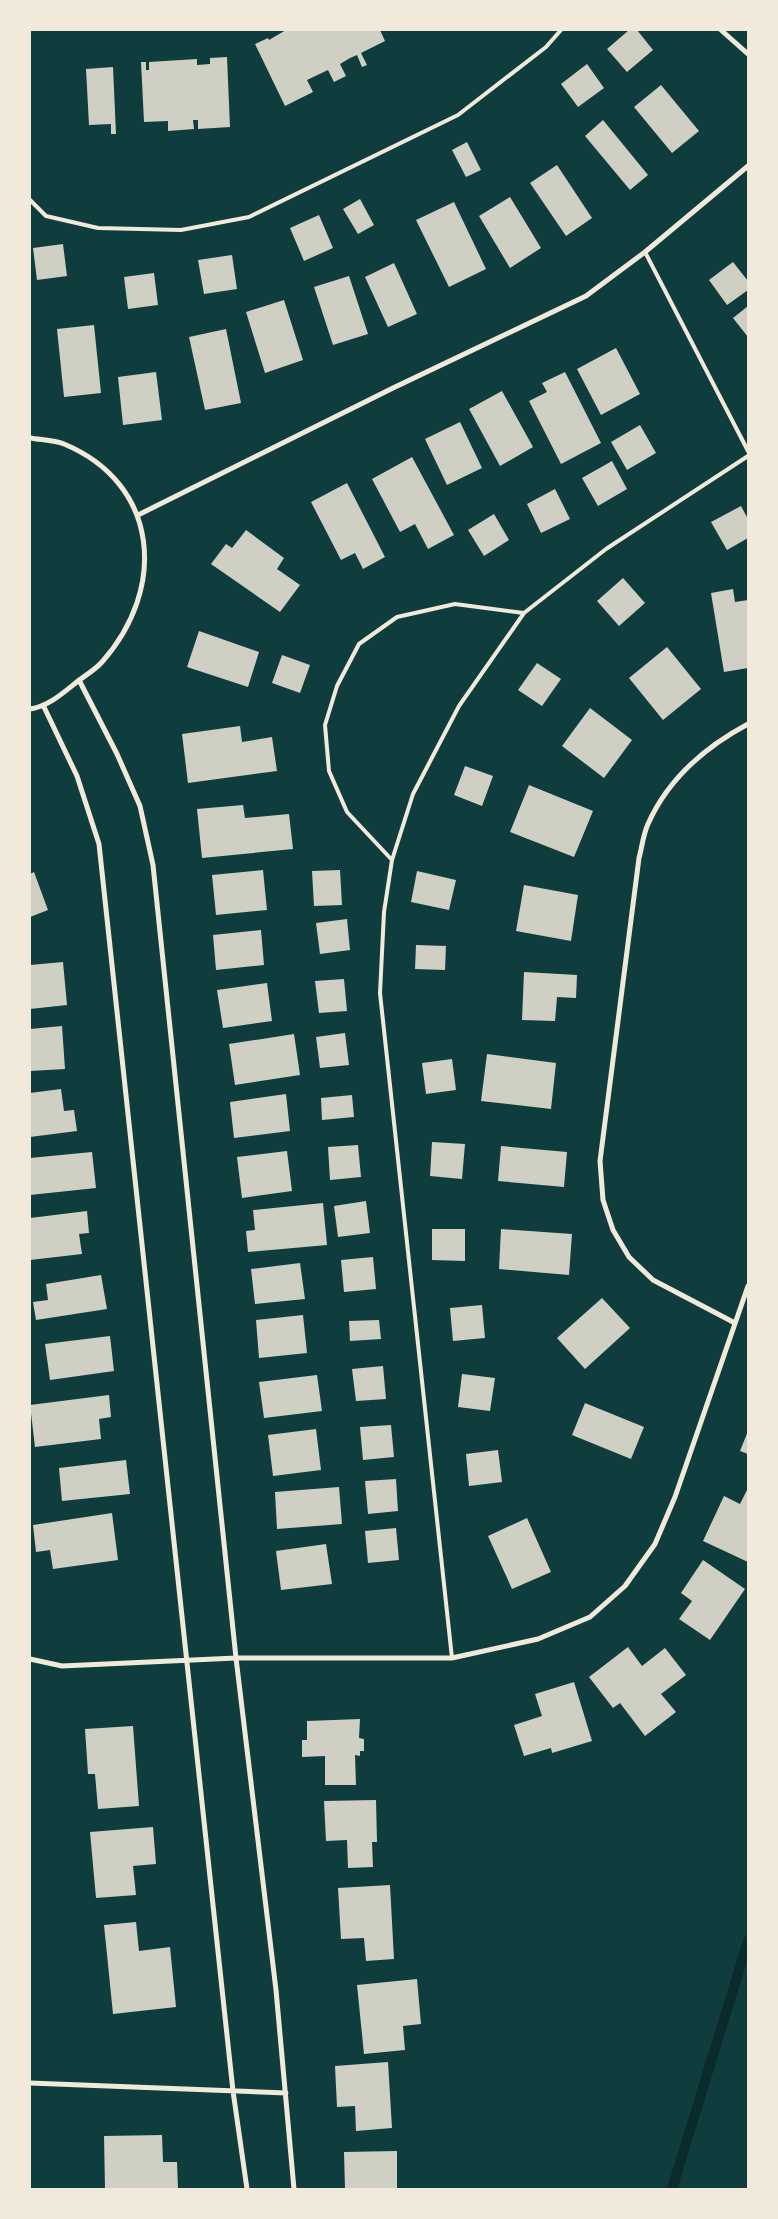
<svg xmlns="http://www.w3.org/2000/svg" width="778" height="2219" viewBox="0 0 778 2219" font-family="'Work Sans',sans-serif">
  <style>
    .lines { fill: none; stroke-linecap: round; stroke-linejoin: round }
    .stream { stroke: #0a2a2b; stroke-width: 10 }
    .building { fill: #cfcfc3 }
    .service { stroke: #f1e9da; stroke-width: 4 }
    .minor { stroke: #f1e9da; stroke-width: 5 }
  </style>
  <rect width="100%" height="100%" fill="#0f3d3e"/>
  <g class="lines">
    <!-- stream -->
    <path class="stream" d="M 672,2189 L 748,1941"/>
  </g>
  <!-- building -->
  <path class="building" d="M 286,30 L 380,30 L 385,41 L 361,53 L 367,65 L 362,67 L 357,55 L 350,58 L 340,64 L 346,76 L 334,82 L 328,70 L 307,80 L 313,92 L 285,106 L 255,44 L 268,38 L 269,40 Z
    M 629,30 L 637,30 L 653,50 L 627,72 L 607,49 Z
    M 227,57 L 230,127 L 198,129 L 198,120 L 193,120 L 194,129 L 168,131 L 168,121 L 144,122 L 141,62 L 146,62 L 146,70 L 149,70 L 149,62 L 197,59 L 197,65 L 210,64 L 210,58 Z
    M 587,64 L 604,88 L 578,107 L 561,84 Z
    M 113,67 L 116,134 L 111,134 L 111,124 L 89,125 L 86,69 Z
    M 661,85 L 699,131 L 672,153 L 634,107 Z
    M 603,120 L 648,175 L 630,190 L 585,136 Z
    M 467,142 L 481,170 L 466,177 L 452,150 Z
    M 557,165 L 592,218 L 566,236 L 530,183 Z
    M 510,197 L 541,248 L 510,268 L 479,216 Z
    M 360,199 L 374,225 L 358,234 L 343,209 Z
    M 454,202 L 486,269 L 449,287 L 416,220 Z
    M 319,215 L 333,248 L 304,261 L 290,228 Z
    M 63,244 L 67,276 L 37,280 L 33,248 Z
    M 232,255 L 237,289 L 204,294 L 198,260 Z
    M 733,262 L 748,281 L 748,290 L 727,305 L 709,280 Z
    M 394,263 L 417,314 L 388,327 L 365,277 Z
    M 154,273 L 158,305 L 128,309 L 124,277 Z
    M 349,276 L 368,334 L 333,345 L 314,287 Z
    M 284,300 L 303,360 L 265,373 L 246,312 Z
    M 748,306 L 748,337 L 733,318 Z
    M 94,325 L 101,393 L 64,397 L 57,329 Z
    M 226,329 L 241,403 L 205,410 L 189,337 Z
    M 616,348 L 640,394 L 601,415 L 577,369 Z
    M 156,372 L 162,420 L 123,425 L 118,377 Z
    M 565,372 L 601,443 L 561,464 L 529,401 L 547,392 L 542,383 Z
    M 502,391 L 533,447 L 500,466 L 469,409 Z
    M 460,422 L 482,468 L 447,485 L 425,439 Z
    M 640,425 L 656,453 L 627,470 L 611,442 Z
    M 412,457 L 454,535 L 428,549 L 415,524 L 400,532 L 372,479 Z
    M 612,461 L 627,489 L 598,506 L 582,478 Z
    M 347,483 L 385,557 L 363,569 L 355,553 L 341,560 L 311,502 Z
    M 555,489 L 570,519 L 541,533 L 527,504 Z
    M 741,506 L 748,519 L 748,538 L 727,550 L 711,522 Z
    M 494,514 L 509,540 L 484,556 L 468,530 Z
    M 246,530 L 284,558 L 277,569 L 300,585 L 280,612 L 211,564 L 226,544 L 232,548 Z
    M 623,578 L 645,603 L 619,626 L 597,601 Z
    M 733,589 L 735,602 L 748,600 L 748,668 L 724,672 L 711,593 Z
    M 199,631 L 259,652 L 248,687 L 187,667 Z
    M 667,647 L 701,689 L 663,720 L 629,678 Z
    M 282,655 L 310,665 L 300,693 L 272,683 Z
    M 537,663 L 561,679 L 542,706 L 518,690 Z
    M 590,708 L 632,740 L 604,778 L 562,746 Z
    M 240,726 L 242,742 L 272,737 L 277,771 L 188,783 L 182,734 Z
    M 465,766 L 493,776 L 482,806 L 454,795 Z
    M 529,785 L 593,811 L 574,857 L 510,832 Z
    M 243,805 L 245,818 L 289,814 L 293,849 L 202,858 L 197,809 Z
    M 263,870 L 267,910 L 216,915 L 212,875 Z
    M 340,870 L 342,905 L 314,906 L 312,871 Z
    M 417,871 L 456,880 L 449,910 L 411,902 Z
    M 34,872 L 48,910 L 30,917 L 30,874 Z
    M 524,885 L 578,895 L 571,941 L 516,931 Z
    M 347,919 L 350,950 L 320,954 L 316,923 Z
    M 261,930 L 264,965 L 216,970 L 213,935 Z
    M 416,945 L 446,946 L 445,970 L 415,969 Z
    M 63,962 L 67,1005 L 30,1009 L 30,965 Z
    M 524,972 L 577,975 L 576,998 L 557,997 L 555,1021 L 522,1020 Z
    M 344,979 L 347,1011 L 319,1013 L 315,981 Z
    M 267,983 L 272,1021 L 223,1028 L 217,990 Z
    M 62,1026 L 65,1069 L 30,1071 L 30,1029 Z
    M 345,1033 L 349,1065 L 320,1068 L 316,1037 Z
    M 294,1034 L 300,1075 L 235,1085 L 229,1044 Z
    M 487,1054 L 556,1063 L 551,1109 L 481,1101 Z
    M 452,1059 L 456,1090 L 426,1094 L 422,1063 Z
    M 61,1089 L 64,1111 L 74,1110 L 77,1131 L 30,1137 L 30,1093 Z
    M 286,1094 L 290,1131 L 234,1138 L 230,1102 Z
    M 352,1095 L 354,1117 L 322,1120 L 321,1098 Z
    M 432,1142 L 465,1144 L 462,1179 L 430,1176 Z
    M 358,1145 L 361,1177 L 330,1180 L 328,1147 Z
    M 501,1146 L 567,1152 L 564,1187 L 498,1181 Z
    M 287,1151 L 292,1191 L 242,1198 L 237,1157 Z
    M 92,1152 L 96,1188 L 30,1195 L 30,1158 Z
    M 366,1201 L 370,1233 L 338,1237 L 334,1206 Z
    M 323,1203 L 327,1245 L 248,1252 L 246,1231 L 255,1230 L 253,1210 Z
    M 87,1211 L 89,1233 L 79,1234 L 82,1254 L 30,1260 L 30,1218 Z
    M 432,1229 L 465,1229 L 465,1261 L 432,1260 Z
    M 501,1229 L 572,1234 L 569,1275 L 499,1269 Z
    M 373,1257 L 376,1289 L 344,1292 L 341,1260 Z
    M 300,1263 L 305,1299 L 255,1304 L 251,1269 Z
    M 101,1275 L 107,1309 L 36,1320 L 33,1302 L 48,1300 L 46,1284 Z
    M 602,1298 L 630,1328 L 585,1369 L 557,1338 Z
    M 482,1305 L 485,1338 L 453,1341 L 450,1308 Z
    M 303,1315 L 307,1353 L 259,1358 L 256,1320 Z
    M 379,1320 L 381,1339 L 350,1341 L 349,1321 Z
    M 110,1336 L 114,1371 L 50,1380 L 45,1344 Z
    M 383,1366 L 386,1399 L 356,1401 L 352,1369 Z
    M 462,1374 L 495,1378 L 490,1411 L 458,1407 Z
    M 317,1375 L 322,1411 L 264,1418 L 259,1382 Z
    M 109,1395 L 111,1417 L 99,1419 L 101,1439 L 35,1447 L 30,1405 Z
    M 585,1403 L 644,1427 L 631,1459 L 572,1435 Z
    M 391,1425 L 394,1457 L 363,1460 L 360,1427 Z
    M 316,1429 L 321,1470 L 273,1476 L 268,1435 Z
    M 748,1431 L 748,1454 L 740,1451 Z
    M 498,1450 L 502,1482 L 469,1486 L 466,1454 Z
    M 126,1460 L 130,1494 L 62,1501 L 59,1468 Z
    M 396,1479 L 398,1511 L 368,1514 L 365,1481 Z
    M 339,1487 L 342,1524 L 277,1529 L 275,1492 Z
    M 748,1488 L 748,1562 L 703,1541 L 724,1496 L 740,1504 Z
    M 112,1513 L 118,1560 L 53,1569 L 50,1550 L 36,1552 L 33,1525 Z
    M 527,1518 L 551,1572 L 512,1589 L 488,1536 Z
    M 396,1528 L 399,1560 L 368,1563 L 365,1531 Z
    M 326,1544 L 332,1584 L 281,1590 L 276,1551 Z
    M 703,1560 L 745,1589 L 710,1640 L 679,1619 L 692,1601 L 681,1593 Z
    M 628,1647 L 642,1666 L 665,1648 L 686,1675 L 661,1694 L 676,1712 L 645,1736 L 620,1703 L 613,1708 L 589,1677 Z
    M 574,1682 L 592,1741 L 552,1753 L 551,1748 L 524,1756 L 514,1725 L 542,1716 L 535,1694 Z
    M 360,1719 L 359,1738 L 364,1739 L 364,1751 L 360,1751 L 360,1756 L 355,1755 L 356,1785 L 325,1785 L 325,1756 L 302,1757 L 302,1740 L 307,1740 L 307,1721 Z
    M 133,1726 L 139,1806 L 98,1809 L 95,1774 L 88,1774 L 85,1729 Z
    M 376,1800 L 377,1842 L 372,1842 L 373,1867 L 348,1868 L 347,1840 L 326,1841 L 324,1801 Z
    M 153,1827 L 156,1864 L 133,1866 L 136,1895 L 96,1898 L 90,1832 Z
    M 390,1885 L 394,1959 L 366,1961 L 364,1938 L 341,1939 L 338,1888 Z
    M 136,1922 L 139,1951 L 170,1947 L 176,2007 L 113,2014 L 104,1925 Z
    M 417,1979 L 421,2024 L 403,2026 L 405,2050 L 364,2054 L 357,1985 Z
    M 388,2062 L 392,2128 L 356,2131 L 355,2106 L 337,2107 L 335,2066 Z
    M 162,2135 L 163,2162 L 177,2162 L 178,2189 L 105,2189 L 104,2136 Z
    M 397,2151 L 397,2189 L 345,2189 L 344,2152 Z"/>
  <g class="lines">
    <!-- service -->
    <path class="service" d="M 30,200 L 46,216 L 98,228 L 181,230 L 249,217 L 458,115 L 546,47 L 561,30
      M 645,252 L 748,451
      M 392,860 L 347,812 L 329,771 L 325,725 L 337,686 L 359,644 L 397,617 L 455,604 L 524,613
      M 452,1658 L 380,993 L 384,912 L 392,860 L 413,794 L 459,706 L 524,613 L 606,549 L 748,456"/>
    <!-- minor -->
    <path class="minor" d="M 721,30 L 748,54
      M 30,438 C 41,440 54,440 64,444 C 160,484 167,589 102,662 C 96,669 86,675 78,681 C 63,693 49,706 30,709
      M 138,515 L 393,388 L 586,296 L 645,252 L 748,166
      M 79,680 L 117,754 L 140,806 L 153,865 L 236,1658 L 276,1990 L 294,2189
      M 44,707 L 77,776 L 99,844 L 233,2091 L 247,2189
      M 735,1323 L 653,1280 L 629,1257 L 613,1230 L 603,1200 L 600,1161 L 639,858 C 642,847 643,835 648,824 C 668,779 705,747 748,724
      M 30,1659 L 62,1666 L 236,1658 L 452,1658 L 538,1639 L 590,1617 L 625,1586 L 655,1544 L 675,1497 L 748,1286
      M 30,2083 L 286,2093"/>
  </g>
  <!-- border -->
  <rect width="778" height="2219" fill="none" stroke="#f1e9da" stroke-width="62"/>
</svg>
